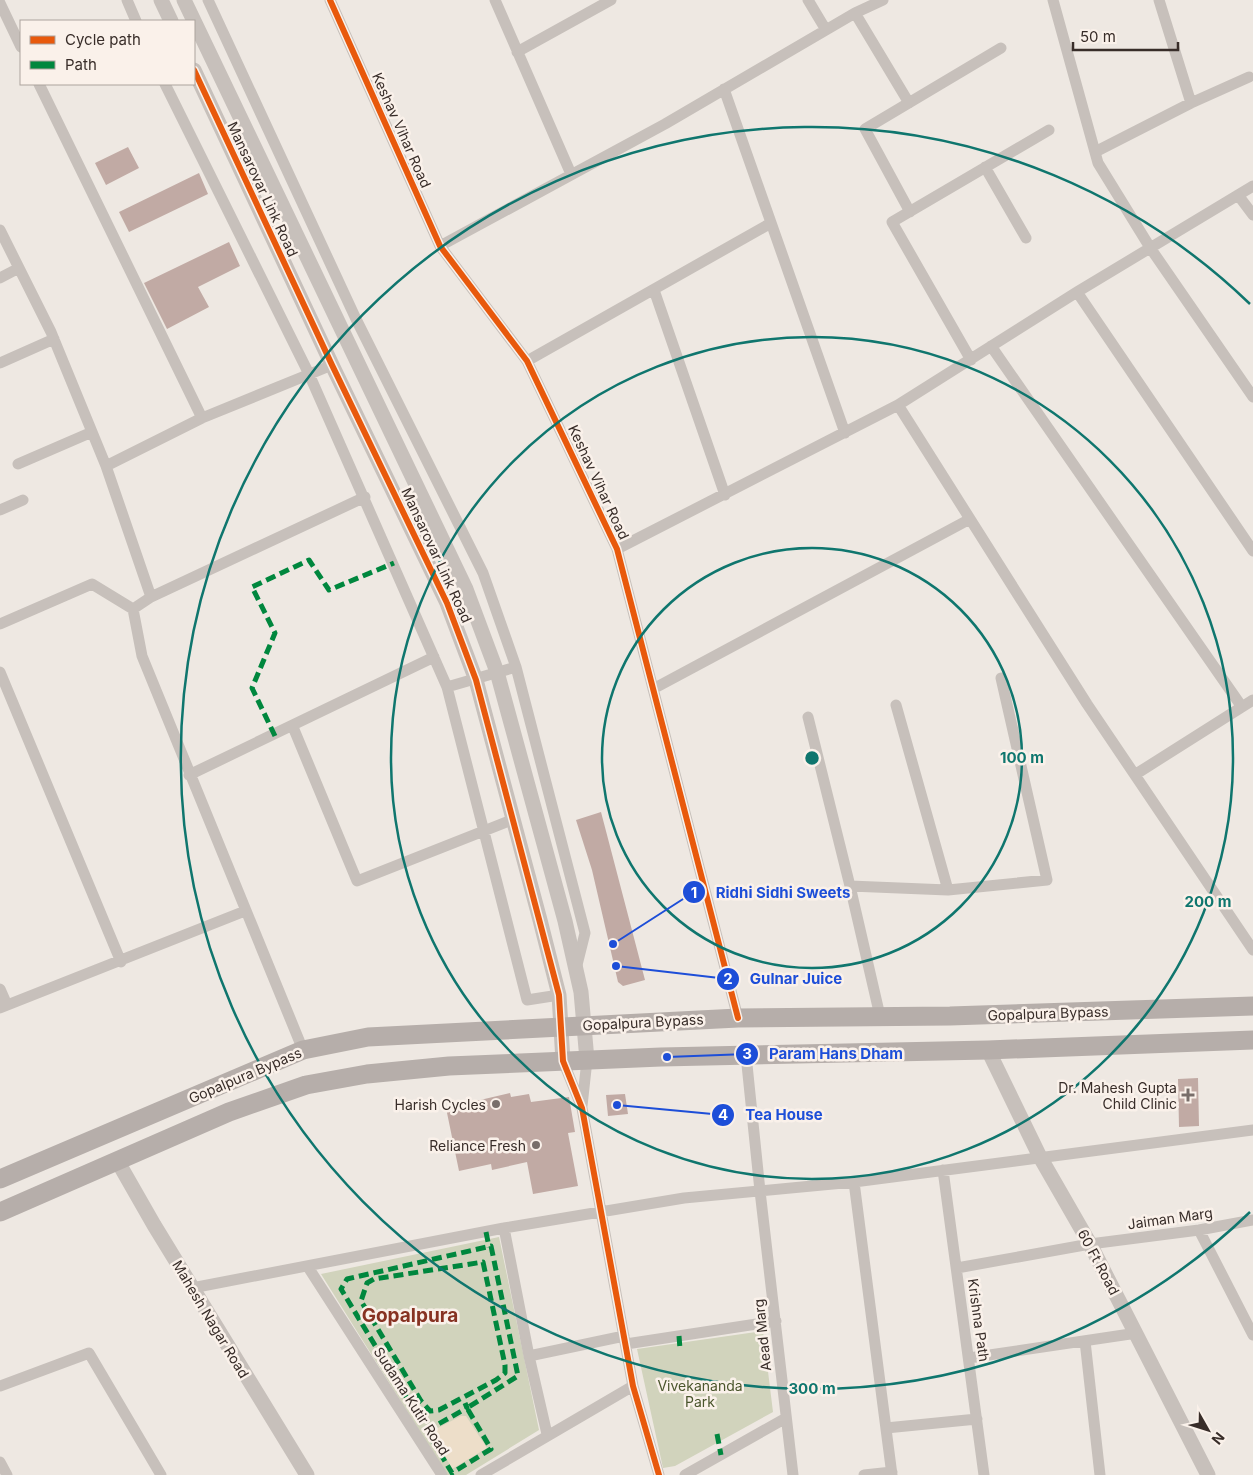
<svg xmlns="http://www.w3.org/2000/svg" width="1253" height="1475" viewBox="0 0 1253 1475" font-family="Inter,sans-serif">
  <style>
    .green { fill: #d1d3bc }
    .sand { fill: #eddec9 }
    .building { fill: #c1aaa4 }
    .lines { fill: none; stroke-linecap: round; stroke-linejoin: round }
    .minor { stroke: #c7c0bb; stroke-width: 11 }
    .tertiary { stroke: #c7c0bb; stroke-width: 15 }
    .primary { stroke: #b6aeaa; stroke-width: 19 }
    .quiet { stroke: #00873e; stroke-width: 5; stroke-dasharray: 10 5; stroke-linecap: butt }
    .cycleway-casing { stroke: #faf1ea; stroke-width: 9 }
    .cycleway { stroke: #e8590c; stroke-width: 6 }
    .ring { fill: none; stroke: #0f766e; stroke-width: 2.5 }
    .poi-dot { fill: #786e6a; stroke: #faf1ea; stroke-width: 2 }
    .labels { text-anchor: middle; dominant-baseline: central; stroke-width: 5; stroke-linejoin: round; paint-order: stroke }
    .street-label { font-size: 14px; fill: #382d29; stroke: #faf1ea }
    .poi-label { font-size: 14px; fill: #382d29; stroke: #faf1ea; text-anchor: end }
    .park-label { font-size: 14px; fill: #4b562d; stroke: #faf1ea }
    .district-label { font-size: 19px; font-weight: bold; fill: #873222; stroke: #faf1ea }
    .centre { fill: #0f766e; stroke: #faf1ea; stroke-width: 2.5 }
    .ring-label { font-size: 15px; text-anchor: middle; font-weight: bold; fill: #0f766e; stroke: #faf1ea; stroke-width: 5; stroke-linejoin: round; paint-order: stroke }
    .leader { fill: none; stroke: #1d4ed8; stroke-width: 2 }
    .callout-dot { fill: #1d4ed8; stroke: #faf1ea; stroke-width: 2 }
    .mark-label { font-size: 15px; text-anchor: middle; font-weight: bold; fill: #fff }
    .callout-label { font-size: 15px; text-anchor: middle; font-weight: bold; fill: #1d4ed8; stroke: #faf1ea; stroke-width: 5; stroke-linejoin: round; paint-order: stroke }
  </style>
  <rect width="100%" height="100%" fill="#eee8e2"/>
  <!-- green -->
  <path class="green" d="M 499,1237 L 539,1430 L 466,1475 L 447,1475 L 321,1274 Z
    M 763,1331 L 773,1412 L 675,1466 L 663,1468 L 637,1349 Z"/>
  <!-- sand -->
  <path class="sand" d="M 461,1416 L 466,1416 L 487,1448 L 452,1469 L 432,1431 Z"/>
  <!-- building -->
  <path class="building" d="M 128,147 L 139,168 L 106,185 L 95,163 Z
    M 199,173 L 208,194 L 129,232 L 119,212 Z
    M 229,242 L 240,266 L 198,287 L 209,307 L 167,329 L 144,283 Z
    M 601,812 L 645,980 L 623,986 L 618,982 L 592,870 L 576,820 Z
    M 1198,1078 L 1199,1126 L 1179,1127 L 1178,1079 Z
    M 510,1093 L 511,1097 L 529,1094 L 531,1102 L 569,1097 L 575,1132 L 568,1133 L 578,1186 L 533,1194 L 527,1162 L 492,1170 L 491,1164 L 459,1171 L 446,1108 Z
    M 625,1094 L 628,1114 L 608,1116 L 606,1095 Z"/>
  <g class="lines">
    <!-- minor -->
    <path class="minor" d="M 127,0 L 136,21
      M 208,0 L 356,319 L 483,573 L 516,667 L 585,933 L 576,969
      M 330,0 L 440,246 L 527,361 L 617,549 L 738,1018
      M 495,0 L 571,174
      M 808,0 L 826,30
      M 1053,0 L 1098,163 L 1151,249 L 1253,397
      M 1159,0 L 1191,103
      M 0,3 L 21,47
      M 855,13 L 909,103
      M 517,52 L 611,0
      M 39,84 L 202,418
      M 165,84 L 309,374 L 447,687 L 527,1000 L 559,995
      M 724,89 L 845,433
      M 1095,152 L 1191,103 L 1249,77
      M 985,167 L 1026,238
      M 1253,186 L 1077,292 L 898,405 L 1087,704 L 1253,950
      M 1238,195 L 1253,215
      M 910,212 L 865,129 L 1001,48
      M 0,230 L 51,332 L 106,466 L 151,597
      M 440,246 L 665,124 L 855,13 L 883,0
      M 0,278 L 19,268
      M 654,290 L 725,495
      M 1077,292 L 1253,551
      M 991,346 L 1242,707
      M 971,360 L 892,222 L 1049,130
      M 527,361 L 771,223
      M 0,363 L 54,339
      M 18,464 L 92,432
      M 106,466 L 202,418 L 332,365
      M 0,510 L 23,500
      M 617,549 L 898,405
      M 133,609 L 151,597 L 365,497
      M 0,624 L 92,584 L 133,609 L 142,656 L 303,1050
      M 0,672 L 121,962
      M 447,687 L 516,667
      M 653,689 L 970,519
      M 896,705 L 948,890 L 1047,880 L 1001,678
      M 808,717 L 850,886 L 948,890
      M 293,727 L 357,881 L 514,819
      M 1136,774 L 1253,700
      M 189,775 L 434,657
      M 850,886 L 880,1016
      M 0,989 L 7,1005
      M 0,1008 L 245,911
      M 746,1055 L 760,1191 L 793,1475
      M 563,1061 L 582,1108 L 633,1386 L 659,1475
      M 582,1106 L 587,1060
      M 943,1170 L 984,1475
      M 854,1182 L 892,1475
      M 504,1228 L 529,1356 L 547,1434
      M 1199,1230 L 1253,1335
      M 308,1267 L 442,1475
      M 957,1268 L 1090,1244 L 1199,1230 L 1253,1220
      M 192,1288 L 504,1228 L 684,1198 L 854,1182 L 1253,1130
      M 1085,1341 L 1100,1475
      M 626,1344 L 776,1321
      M 529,1356 L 624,1336
      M 969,1358 L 1137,1333
      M 0,1386 L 89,1353 L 161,1475
      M 886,1428 L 977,1419
      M 0,1462 L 7,1475
      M 481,1475 L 633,1386
      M 685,1475 L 786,1418
      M 864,1475 L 892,1472"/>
    <!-- tertiary -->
    <path class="tertiary" d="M 161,0 L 171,21
      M 184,0 L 466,589 L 497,672 L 565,921 L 581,992 L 587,1060
      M 194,70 L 332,365 L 447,603 L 476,680 L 540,920 L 559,995 L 563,1061
      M 988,1050 L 1040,1157 L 1090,1244 L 1208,1475
      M 118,1162 L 154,1225 L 307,1475"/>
    <!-- primary -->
    <path class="primary" d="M 0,1179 L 303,1050 L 368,1037 L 738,1018 L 950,1016 L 1253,1006
      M 0,1212 L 229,1112 L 306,1085 L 367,1074 L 449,1066 L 661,1057 L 988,1050 L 1253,1040"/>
    <!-- quiet -->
    <path class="quiet" d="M 275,736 L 252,688 L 275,633 L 252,587 L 309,560 L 329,590 L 394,563
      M 486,1232 L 489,1247
      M 491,1246 L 518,1376 L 467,1408 L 491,1449 L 452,1473 L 341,1289 L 347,1279 Z
      M 483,1262 L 505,1365 L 505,1373 L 496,1380 L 439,1410 L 430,1411 L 421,1401 L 361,1301 L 367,1283 L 374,1279 Z
      M 679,1336 L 680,1349
      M 426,1431 L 467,1408 L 465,1403
      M 717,1434 L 721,1455"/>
    <!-- cycleway casing -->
    <g class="cycleway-casing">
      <path id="cycleway" d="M 330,0 L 440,246 L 527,361 L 617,549 L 738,1018
        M 194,70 L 332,365 L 447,603 L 476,680 L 559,995 L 563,1061 L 582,1108 L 633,1386 L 659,1475"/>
    </g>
    <!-- cycleway -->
    <use href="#cycleway" class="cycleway"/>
  </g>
  <!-- distance rings -->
  <g class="ring">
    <circle cx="812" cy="758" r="210"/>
    <circle cx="812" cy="758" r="421"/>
    <path d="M1250 1212A631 631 0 1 1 1250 304"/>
  </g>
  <!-- markers -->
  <g class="poi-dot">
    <path d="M1185.5 1087.5h5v5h5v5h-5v5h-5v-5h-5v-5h5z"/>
    <circle cx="496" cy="1104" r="5"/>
    <circle cx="536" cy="1145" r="5"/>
  </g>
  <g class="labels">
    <!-- street labels -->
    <g class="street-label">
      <text transform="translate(402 130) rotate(66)">Keshav Vihar Road</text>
      <text transform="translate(263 189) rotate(65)">Mansarovar Link Road</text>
      <text transform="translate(599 482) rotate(65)">Keshav Vihar Road</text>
      <text transform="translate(437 555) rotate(65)">Mansarovar Link Road</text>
      <text transform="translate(1048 1013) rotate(-2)">Gopalpura Bypass</text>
      <text transform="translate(643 1022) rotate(-3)">Gopalpura Bypass</text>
      <text transform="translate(245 1075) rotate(-23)">Gopalpura Bypass</text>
      <text transform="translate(1170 1218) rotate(-8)">Jaiman Marg</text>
      <text transform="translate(1099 1262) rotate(62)">60 Ft Road</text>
      <text transform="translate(211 1319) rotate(59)">Mahesh Nagar Road</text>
      <text transform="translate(979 1320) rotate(82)">Krishna Path</text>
      <text transform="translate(762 1335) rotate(-96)">Aead Marg</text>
      <text transform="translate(412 1401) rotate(57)">Sudama Kutir Road</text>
    </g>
    <!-- poi labels -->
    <g class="poi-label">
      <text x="1177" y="1087">Dr. Mahesh Gupta<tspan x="1177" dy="16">Child Clinic</tspan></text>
      <text x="486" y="1104">Harish Cycles</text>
      <text x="526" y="1145">Reliance Fresh</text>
    </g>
    <!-- park labels -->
    <g class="park-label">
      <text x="700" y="1385">Vivekananda<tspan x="700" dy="16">Park</tspan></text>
    </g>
    <!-- district labels -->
    <g class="district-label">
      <text x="410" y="1315">Gopalpura</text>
    </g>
  </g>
  <circle cx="812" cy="758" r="8" class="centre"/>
  <g class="ring-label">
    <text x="1022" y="763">100 m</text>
    <text x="1208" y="907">200 m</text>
    <text x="812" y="1394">300 m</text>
  </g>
  <!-- callouts -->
  <path class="leader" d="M613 944L694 892M616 966L728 979M667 1057L747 1054M617 1105L723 1115"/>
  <g class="callout-dot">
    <circle cx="613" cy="944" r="5"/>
    <circle cx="616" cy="966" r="5"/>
    <circle cx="667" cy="1057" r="5"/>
    <circle cx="617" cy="1105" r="5"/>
    <circle cx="694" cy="892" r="12"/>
    <circle cx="728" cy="979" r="12"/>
    <circle cx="747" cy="1054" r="12"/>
    <circle cx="723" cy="1115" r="12"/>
  </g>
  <g class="mark-label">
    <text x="694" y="898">1</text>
    <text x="728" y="984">2</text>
    <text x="747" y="1059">3</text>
    <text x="723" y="1120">4</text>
  </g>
  <g class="callout-label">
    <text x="783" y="898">Ridhi Sidhi Sweets</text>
    <text x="796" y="984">Gulnar Juice</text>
    <text x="836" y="1059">Param Hans Dham</text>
    <text x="784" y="1120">Tea House</text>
  </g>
  <!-- legend -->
  <rect x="20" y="20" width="175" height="65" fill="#faf1ea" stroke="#aca39d"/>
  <rect x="30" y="36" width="25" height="8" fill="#e8590c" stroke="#aca39d"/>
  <text x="65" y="45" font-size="15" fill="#382d29">Cycle path</text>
  <rect x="30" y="61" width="25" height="8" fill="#00873e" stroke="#aca39d"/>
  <text x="65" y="70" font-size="15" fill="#382d29">Path</text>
  <!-- north arrow -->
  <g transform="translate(1208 1430) rotate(129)" stroke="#faf1ea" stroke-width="4" paint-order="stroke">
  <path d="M0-4L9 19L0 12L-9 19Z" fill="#382d29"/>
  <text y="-8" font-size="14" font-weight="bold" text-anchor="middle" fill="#382d29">N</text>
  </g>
  <!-- scale -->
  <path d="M1073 42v8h105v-8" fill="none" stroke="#382d29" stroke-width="2.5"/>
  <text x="1080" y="42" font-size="15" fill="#382d29" stroke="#faf1ea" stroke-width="4" paint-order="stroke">50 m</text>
</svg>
